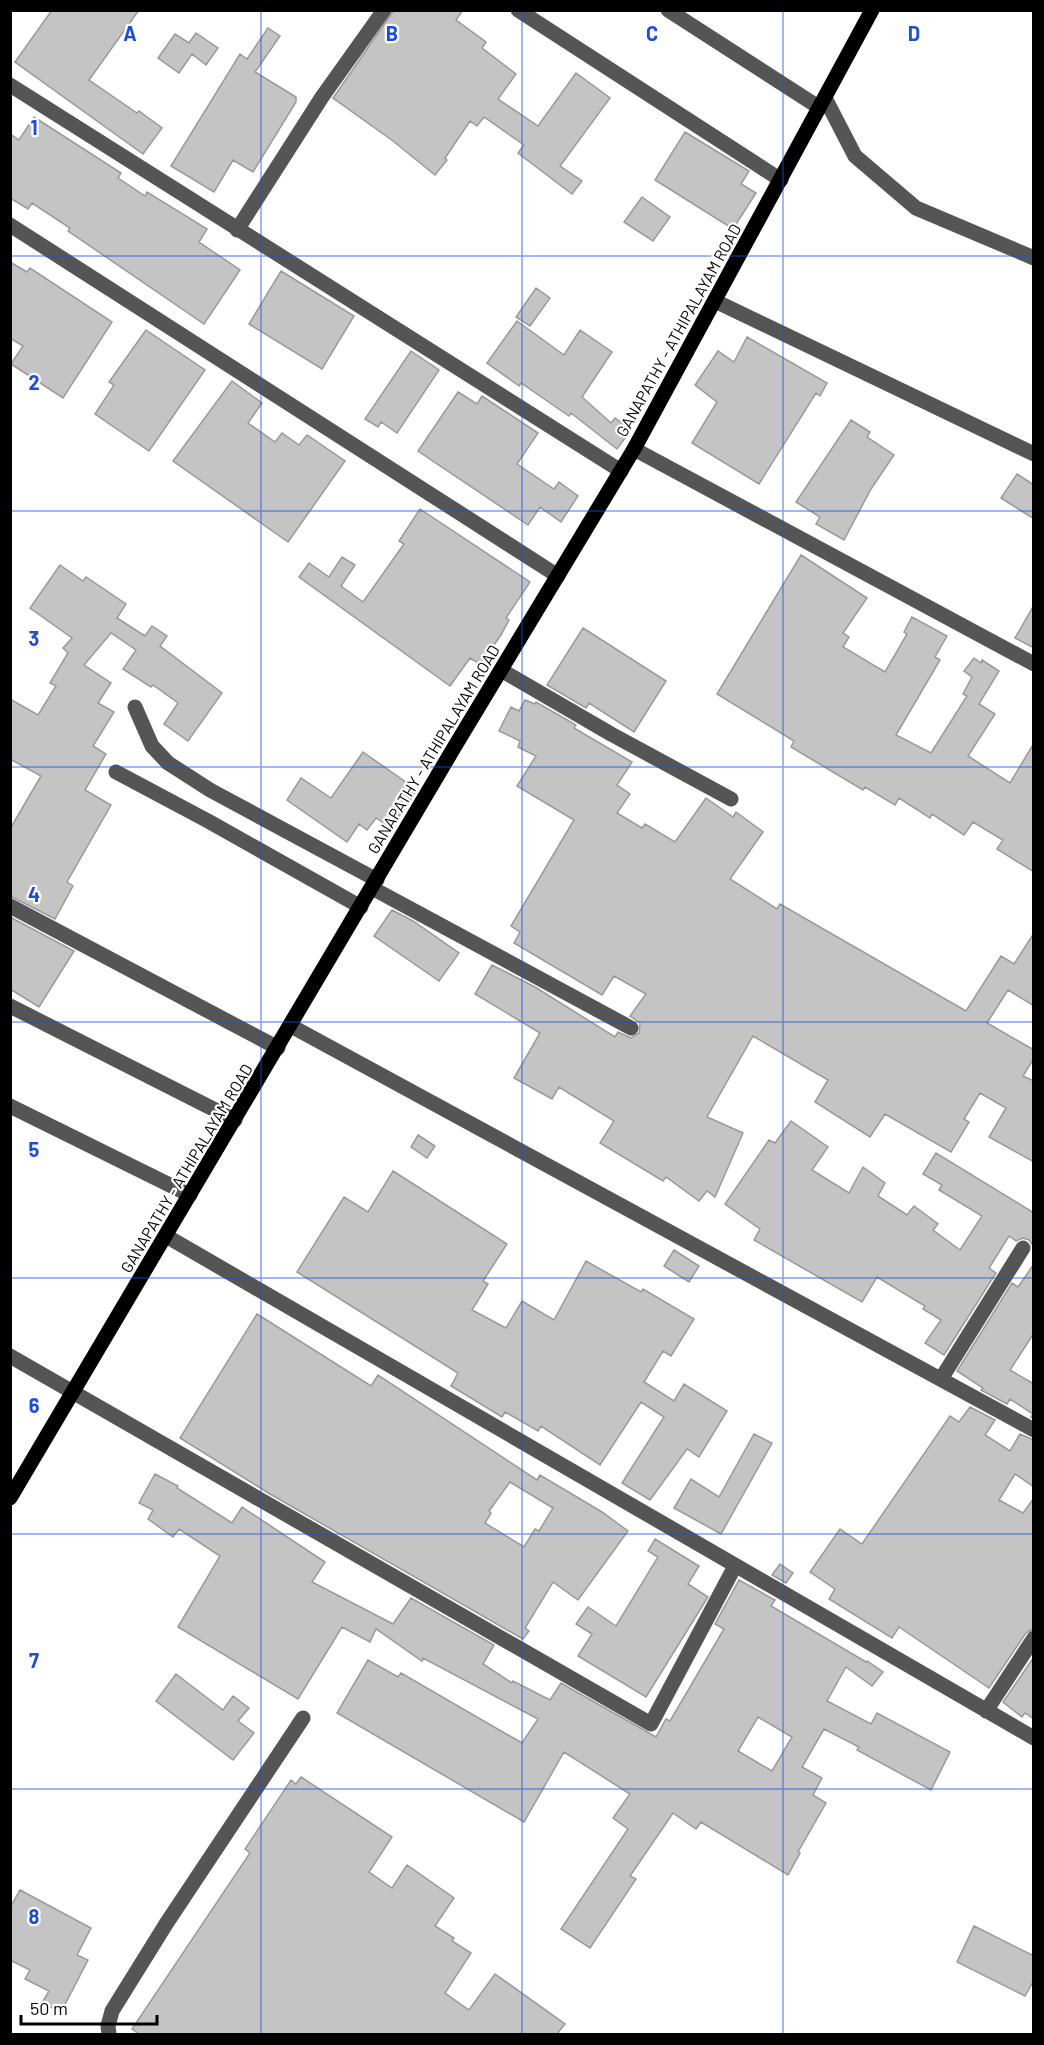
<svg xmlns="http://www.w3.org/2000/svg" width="1044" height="2045" viewBox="0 0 1044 2045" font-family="Barlow,sans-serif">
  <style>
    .building { fill: #c4c4c4; stroke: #999; stroke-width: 1.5; fill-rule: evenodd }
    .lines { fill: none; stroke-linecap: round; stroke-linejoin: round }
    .minor { stroke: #555; stroke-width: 15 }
    .major { stroke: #000; stroke-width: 15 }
    .grid { fill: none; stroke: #1d4ed8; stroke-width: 1.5; stroke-opacity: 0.55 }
    .labels { text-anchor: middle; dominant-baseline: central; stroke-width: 4.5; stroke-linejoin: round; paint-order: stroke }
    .street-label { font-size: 16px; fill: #000; stroke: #fff }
    .grid-label { font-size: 20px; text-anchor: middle; font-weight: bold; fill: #1d4ed8; stroke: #fff; stroke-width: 4.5; stroke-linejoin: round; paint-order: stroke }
  </style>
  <rect width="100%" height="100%" fill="#fff"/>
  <!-- building -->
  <path class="building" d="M 52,10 L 139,10 L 89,80 L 137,113 L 139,111 L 162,128 L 143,154 L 15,62 Z
    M 394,10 L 463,10 L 456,20 L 486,42 L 482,48 L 516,74 L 498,99 L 538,126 L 576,73 L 610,98 L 560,166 L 582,181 L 572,194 L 518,153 L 524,145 L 484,117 L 477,126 L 470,121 L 445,158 L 447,160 L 435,175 L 393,141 L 333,98 Z
    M 268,28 L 280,36 L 255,72 L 296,97 L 296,102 L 253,172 L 233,160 L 214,192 L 171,166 L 240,54 L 247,59 Z
    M 196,33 L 218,48 L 206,65 L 192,54 L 179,73 L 158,58 L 175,34 L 189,43 Z
    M 34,117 L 121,173 L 118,178 L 145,196 L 147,192 L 207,229 L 199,242 L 240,270 L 204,324 L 68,231 L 70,228 L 32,203 L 28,209 L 10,198 L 10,134 L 19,140 Z
    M 685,132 L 749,171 L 741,184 L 756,193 L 733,229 L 655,180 Z
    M 642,197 L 670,217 L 653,241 L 624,222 Z
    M 10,262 L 27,272 L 30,268 L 112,322 L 63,398 L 11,364 L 23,346 L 10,338 Z
    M 281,271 L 354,316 L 322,369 L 249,324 Z
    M 536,288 L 550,298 L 530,326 L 516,317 Z
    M 517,321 L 564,355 L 580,330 L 612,352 L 582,397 L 611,423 L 615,418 L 631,430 L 617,449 L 571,413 L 569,416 L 521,383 L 519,386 L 487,363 Z
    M 146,330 L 205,370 L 149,451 L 95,414 L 114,385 L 109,382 Z
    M 747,337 L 827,383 L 820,396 L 816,393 L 759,484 L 692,443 L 717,402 L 695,385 L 718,351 L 734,362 Z
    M 411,351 L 439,370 L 397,433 L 381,422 L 378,427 L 365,419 Z
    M 232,381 L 262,403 L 248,423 L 275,442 L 282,433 L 299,445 L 307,435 L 345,461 L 288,542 L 173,461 Z
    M 458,392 L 477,404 L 482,396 L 538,433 L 517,464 L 554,489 L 559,482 L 578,496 L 561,522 L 540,507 L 528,525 L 418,451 Z
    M 851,420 L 870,432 L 867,437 L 894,455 L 871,489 L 844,540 L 816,524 L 820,517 L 796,502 Z
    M 1017,474 L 1034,485 L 1034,519 L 1001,498 Z
    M 420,509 L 530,582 L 506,618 L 509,620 L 501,635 L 480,664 L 470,658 L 450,686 L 299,577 L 309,563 L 329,577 L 342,557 L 355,565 L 341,586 L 363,602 L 404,544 L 399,541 Z
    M 801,555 L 867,598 L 843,633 L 849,637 L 843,647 L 885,672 L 907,634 L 904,632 L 912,617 L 947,636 L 935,657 L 940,660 L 896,735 L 931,753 L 967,696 L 963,694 L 972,677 L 964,671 L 974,658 L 981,663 L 982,660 L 999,671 L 979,704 L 995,714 L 968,756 L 1010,783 L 1034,743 L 1034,872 L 997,849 L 1003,840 L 973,822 L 964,835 L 932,814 L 930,818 L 899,798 L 895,805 L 865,787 L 863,790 L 791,747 L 794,741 L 717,694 Z
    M 60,565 L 83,581 L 86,577 L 126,604 L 117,618 L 145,636 L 152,626 L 167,636 L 160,646 L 222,693 L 188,741 L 164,724 L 178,703 L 153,685 L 151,687 L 123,669 L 136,650 L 111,633 L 84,665 L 111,683 L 98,703 L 114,712 L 93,746 L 106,754 L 85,790 L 111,805 L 67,882 L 73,886 L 55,919 L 10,896 L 10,829 L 41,776 L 10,759 L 10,699 L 38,715 L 56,686 L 50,683 L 68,653 L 63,648 L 72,638 L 30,608 Z
    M 1034,605 L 1034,648 L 1015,638 Z
    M 583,628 L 666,681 L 634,732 L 589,703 L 586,708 L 547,685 Z
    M 525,700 L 535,704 L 536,702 L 576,725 L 574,728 L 632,762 L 617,785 L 630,794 L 617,813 L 642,828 L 645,824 L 675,842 L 706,798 L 733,817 L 736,812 L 763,832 L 730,879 L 777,909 L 780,904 L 966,1011 L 1001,956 L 1014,964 L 1034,933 L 1034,1006 L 1008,990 L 987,1023 L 1034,1050 L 1034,1058 L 1023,1076 L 1034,1081 L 1034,1162 L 989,1137 L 1006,1108 L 980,1093 L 964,1119 L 969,1122 L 951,1152 L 885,1114 L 870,1137 L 815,1102 L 828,1080 L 753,1036 L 707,1117 L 743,1133 L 715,1197 L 707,1191 L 699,1201 L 666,1177 L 663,1181 L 600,1143 L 614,1121 L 559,1087 L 552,1099 L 514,1078 L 540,1033 L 475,994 L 492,965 L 535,987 L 615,1037 L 618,1032 L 631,1038 L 639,1033 L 640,1023 L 630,1016 L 646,994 L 614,976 L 602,995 L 514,943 L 520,932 L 511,926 L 574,820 L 517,786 L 536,756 L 518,747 L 520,741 L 499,731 L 511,707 L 519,711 Z
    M 363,752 L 417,790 L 391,828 L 376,818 L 367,830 L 359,824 L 347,842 L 287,800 L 301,778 L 331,798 Z
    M 392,910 L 413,921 L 459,953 L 439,981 L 374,936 Z
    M 10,917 L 74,951 L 39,1007 L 10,989 Z
    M 791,1121 L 828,1147 L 812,1170 L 849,1193 L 863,1167 L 885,1183 L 878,1196 L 907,1215 L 914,1206 L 938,1224 L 933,1230 L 960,1250 L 982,1216 L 939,1190 L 942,1185 L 923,1174 L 936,1153 L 1034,1213 L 1034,1253 L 1032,1244 L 1029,1240 L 1023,1238 L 1016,1241 L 1009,1236 L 989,1268 L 996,1273 L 944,1355 L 925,1343 L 941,1320 L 923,1309 L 925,1306 L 877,1277 L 862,1302 L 754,1240 L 760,1229 L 725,1204 L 769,1140 L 775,1143 Z
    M 418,1135 L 435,1146 L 427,1158 L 411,1147 Z
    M 393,1171 L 507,1244 L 483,1281 L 488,1284 L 472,1310 L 506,1328 L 522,1301 L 554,1320 L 586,1261 L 641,1292 L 643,1289 L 694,1319 L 671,1356 L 663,1351 L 644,1382 L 674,1401 L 684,1384 L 727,1411 L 699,1457 L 687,1449 L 650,1500 L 622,1483 L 664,1417 L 641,1402 L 600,1465 L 541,1426 L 538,1431 L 505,1412 L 502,1417 L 451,1386 L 458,1373 L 297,1272 L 344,1197 L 368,1212 Z
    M 674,1250 L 699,1266 L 689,1282 L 664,1266 Z
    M 1034,1264 L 1034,1333 L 1010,1370 L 1034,1384 L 1034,1419 L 1031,1417 L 1033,1414 L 1010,1399 L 1007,1404 L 981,1390 L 983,1388 L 957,1371 L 1012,1283 L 1018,1287 Z
    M 257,1314 L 371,1386 L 378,1375 L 537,1480 L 540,1475 L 602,1512 L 628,1531 L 578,1600 L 553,1582 L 525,1628 L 529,1631 L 523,1639 L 270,1494 L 180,1438 ZM 510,1482 L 553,1508 L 539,1531 L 535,1529 L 524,1547 L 485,1523 L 491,1513 L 489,1511 Z
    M 970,1407 L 995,1420 L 985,1435 L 1010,1451 L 1020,1434 L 1034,1440 L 1034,1487 L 1015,1474 L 999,1500 L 1023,1513 L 1034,1498 L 1034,1628 L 1026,1633 L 989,1688 L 899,1627 L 892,1638 L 829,1599 L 835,1589 L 810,1572 L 840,1529 L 862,1544 L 950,1416 L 959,1422 Z
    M 754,1434 L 772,1443 L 721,1534 L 674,1508 L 691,1479 L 719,1497 Z
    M 155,1474 L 178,1486 L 177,1488 L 232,1523 L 242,1507 L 325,1562 L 312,1582 L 393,1624 L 411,1598 L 494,1645 L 483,1664 L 512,1683 L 513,1681 L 550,1700 L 561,1683 L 656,1737 L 666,1719 L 670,1721 L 724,1629 L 715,1624 L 739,1580 L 775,1600 L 771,1606 L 866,1662 L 867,1661 L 883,1672 L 872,1686 L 846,1667 L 827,1701 L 871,1724 L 877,1713 L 950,1752 L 931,1790 L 857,1750 L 859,1747 L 824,1729 L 802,1767 L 822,1778 L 813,1795 L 826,1803 L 798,1852 L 800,1853 L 788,1875 L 701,1822 L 696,1829 L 673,1813 L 630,1876 L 636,1879 L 590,1948 L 561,1929 L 628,1829 L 613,1818 L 630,1794 L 564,1752 L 524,1822 L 337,1713 L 368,1660 L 398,1677 L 401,1673 L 522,1743 L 538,1719 L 423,1658 L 422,1661 L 376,1629 L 370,1642 L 342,1627 L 298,1699 L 178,1627 L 220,1556 L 179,1529 L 173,1537 L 148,1519 L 153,1510 L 139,1503 ZM 758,1717 L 792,1737 L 772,1771 L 738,1751 Z
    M 655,1539 L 699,1566 L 688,1584 L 708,1597 L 646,1697 L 578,1656 L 592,1634 L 576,1624 L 588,1607 L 616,1626 L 658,1557 L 648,1551 Z
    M 780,1564 L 793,1573 L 786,1583 L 772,1575 Z
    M 1034,1657 L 1034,1719 L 1025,1713 L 1022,1717 L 1003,1702 Z
    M 176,1674 L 223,1710 L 233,1696 L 249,1708 L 238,1721 L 254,1733 L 233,1760 L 156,1701 Z
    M 301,1777 L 392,1837 L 369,1872 L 392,1888 L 407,1865 L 454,1898 L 435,1926 L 454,1938 L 452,1941 L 471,1953 L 445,1993 L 469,2010 L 495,1974 L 565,2024 L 557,2034 L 139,2034 L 132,2029 L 250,1853 L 245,1849 L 291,1780 L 296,1784 Z
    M 20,1890 L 91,1928 L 77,1955 L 88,1960 L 61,2012 L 42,2003 L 49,1991 L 25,1979 L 30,1970 L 10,1960 L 10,1908 Z
    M 974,1926 L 1034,1956 L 1034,1980 L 1025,1996 L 957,1962 Z"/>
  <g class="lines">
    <!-- minor -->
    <path class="minor" d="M 518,10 L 781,180
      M 668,10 L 820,108
      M 10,85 L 621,471
      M 825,98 L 855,156 L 916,208 L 1034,258
      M 10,225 L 558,576
      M 237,230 L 322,97 L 384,10
      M 715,301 L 1034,454
      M 634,449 L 1034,664
      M 501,670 L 611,734 L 731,799
      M 135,707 L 152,746 L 168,763 L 210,790 L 377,880
      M 116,772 L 208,821 L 361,907
      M 372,888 L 631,1028
      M 10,906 L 278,1048
      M 10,1006 L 235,1120
      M 291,1026 L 1034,1430
      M 10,1106 L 190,1195
      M 166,1236 L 1034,1738
      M 10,1356 L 651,1724 L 735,1566
      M 941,1379 L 1023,1248
      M 986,1711 L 1034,1638
      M 109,2034 L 108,2026 L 112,2011 L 166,1924 L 303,1718"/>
    <!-- major -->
    <path class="major" d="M 10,1498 L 455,746 L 634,449 L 872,10"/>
  </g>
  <!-- grid -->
  <path class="grid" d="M 261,10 L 261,2034M 522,10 L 522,2034M 783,10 L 783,2034M 10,256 L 1034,256M 10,511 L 1034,511M 10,767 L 1034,767M 10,1022 L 1034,1022M 10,1278 L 1034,1278M 10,1534 L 1034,1534M 10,1789 L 1034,1789"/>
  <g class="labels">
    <!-- street labels -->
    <g class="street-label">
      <text transform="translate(678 330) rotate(-61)">GANAPATHY - ATHIPALAYAM ROAD</text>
      <text transform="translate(433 749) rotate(-59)">GANAPATHY - ATHIPALAYAM ROAD</text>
      <text transform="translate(186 1168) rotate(-59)">GANAPATHY - ATHIPALAYAM ROAD</text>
    </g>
  </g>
  <g class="grid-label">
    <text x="130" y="41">A</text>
    <text x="392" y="41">B</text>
    <text x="652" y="41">C</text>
    <text x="914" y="41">D</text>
    <text x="34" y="135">1</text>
    <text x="34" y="390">2</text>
    <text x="34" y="646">3</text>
    <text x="34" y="902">4</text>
    <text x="34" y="1157">5</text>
    <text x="34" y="1413">6</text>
    <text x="34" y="1668">7</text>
    <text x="34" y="1924">8</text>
  </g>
  <!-- border -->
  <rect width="1044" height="2045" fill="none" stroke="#000000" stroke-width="24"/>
  <!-- scale -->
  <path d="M21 2015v9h136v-9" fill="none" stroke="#000000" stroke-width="3"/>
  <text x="30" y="2015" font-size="18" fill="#000000" stroke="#ffffff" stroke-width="4.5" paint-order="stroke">50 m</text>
</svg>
